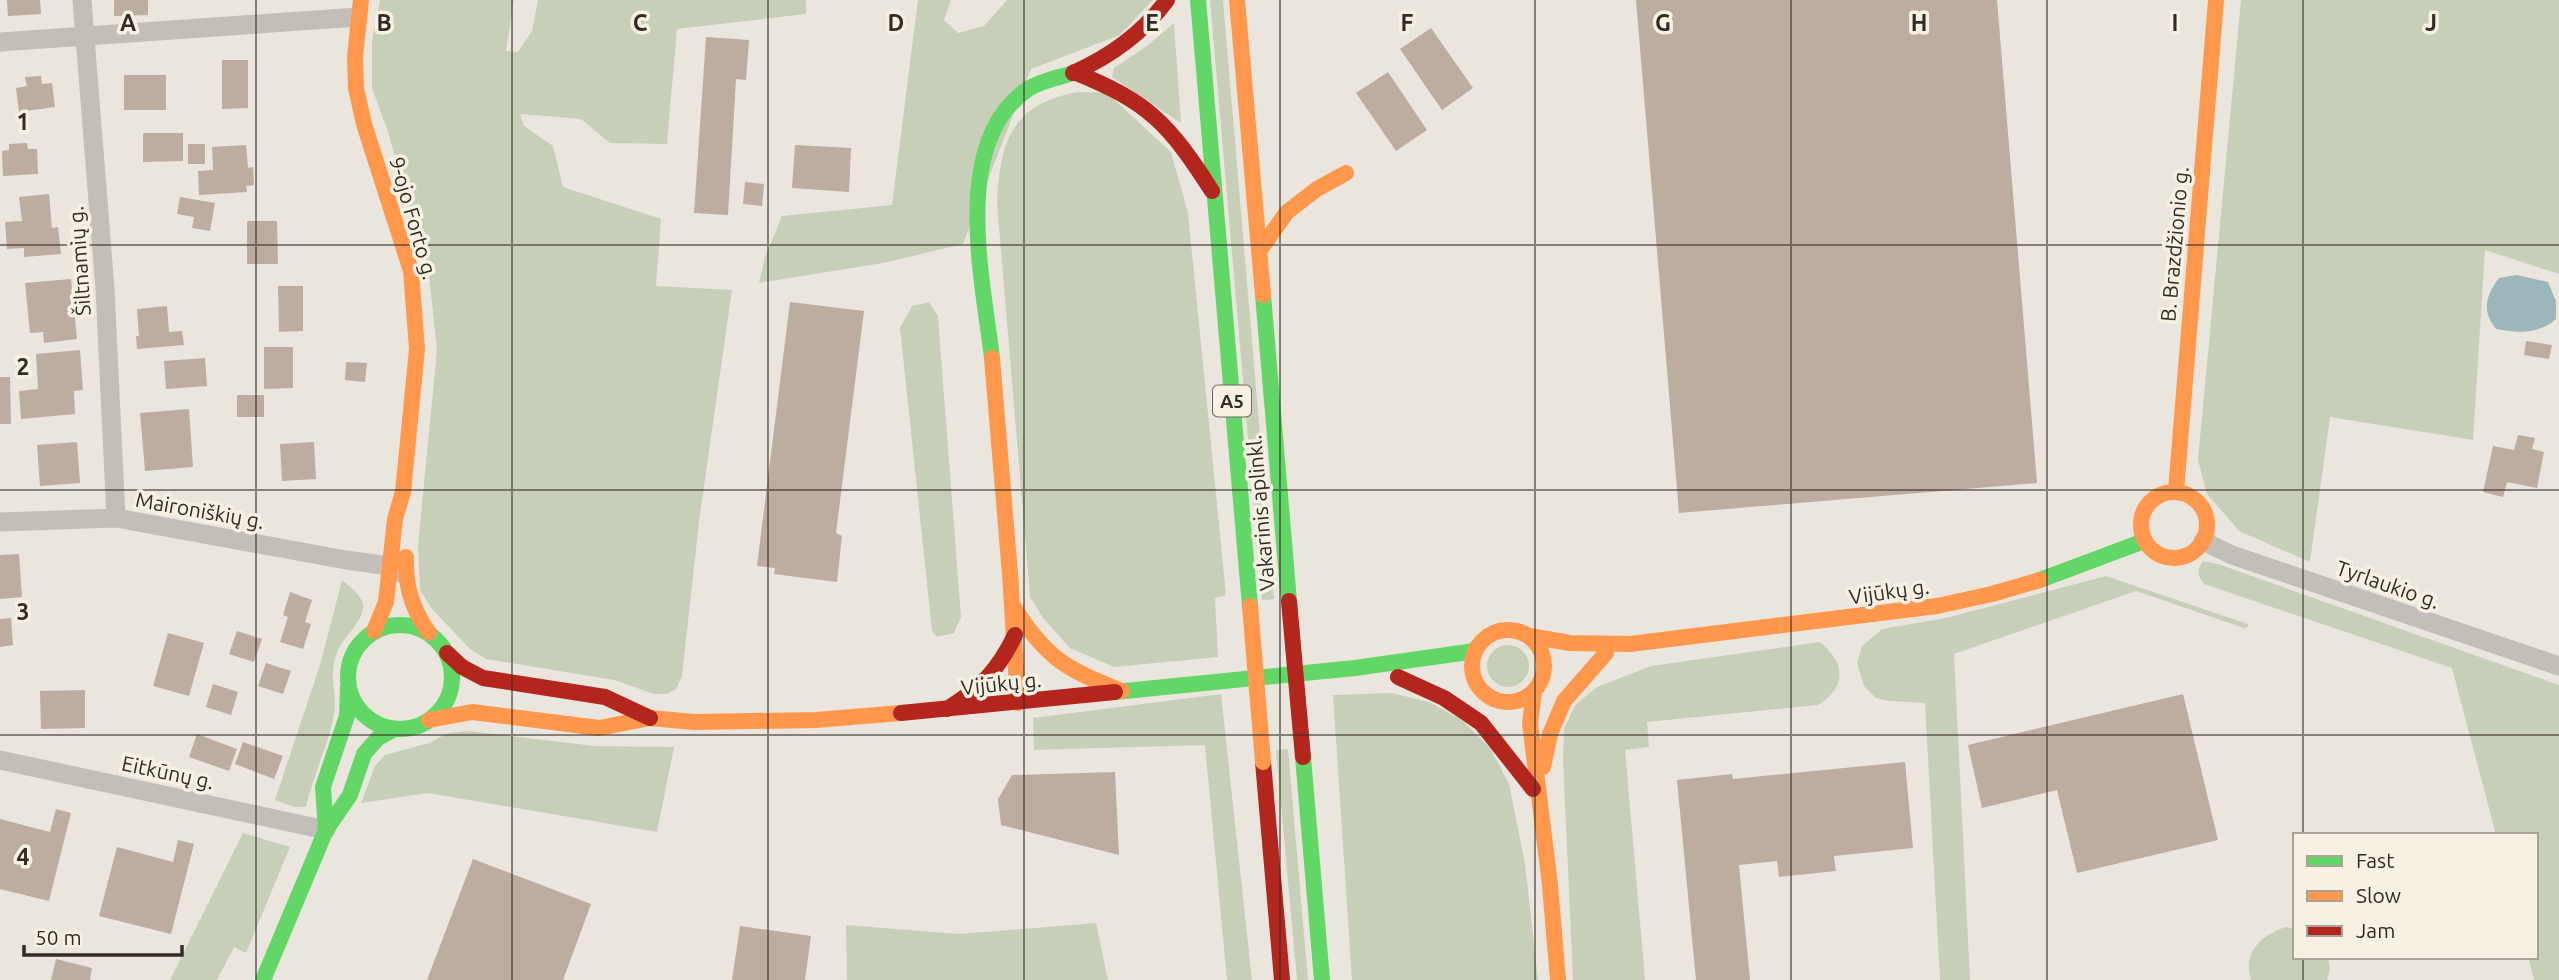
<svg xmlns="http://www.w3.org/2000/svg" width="2559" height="980" viewBox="0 0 2559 980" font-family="Ubuntu,sans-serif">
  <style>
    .green { fill: #c8cfb9 }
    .water { fill: #9cb7ba }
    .building { fill: #bdaca0 }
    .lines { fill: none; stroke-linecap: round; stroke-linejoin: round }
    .street { stroke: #c3beb7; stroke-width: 19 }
    .fast { stroke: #63d668; stroke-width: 16 }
    .slow { stroke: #ff974d; stroke-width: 16 }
    .jam { stroke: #b3261e; stroke-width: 16 }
    .slow-bridge { stroke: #ff974d; stroke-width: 16 }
    .jam-bridge { stroke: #b3261e; stroke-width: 16 }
    .grid { fill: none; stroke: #332b26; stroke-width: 2; stroke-opacity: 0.55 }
    .labels { text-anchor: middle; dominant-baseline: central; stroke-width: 7; stroke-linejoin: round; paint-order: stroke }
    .shield { fill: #f7f1e4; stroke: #6e665f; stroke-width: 2 }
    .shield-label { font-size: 19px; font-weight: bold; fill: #332b26 }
    .street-label { font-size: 21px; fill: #332b26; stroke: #f7f1e4 }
    .grid-label { font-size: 23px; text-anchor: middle; font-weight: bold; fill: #332b26; stroke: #f7f1e4; stroke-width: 7; stroke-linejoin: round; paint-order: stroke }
  </style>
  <rect width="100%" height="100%" fill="#eae6de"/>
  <!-- green -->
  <path class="green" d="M 380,0 L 514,0 L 506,51 L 518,52 L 532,31 L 538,0 L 806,0 L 806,14 L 677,29 L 667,144 L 610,143 L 581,119 L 520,114 L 524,126 L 553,146 L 563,187 L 661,219 L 656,286 L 732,290 L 699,522 L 682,676 L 676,689 L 667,694 L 654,694 L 614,680 L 486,659 L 470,649 L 432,609 L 420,590 L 418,545 L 437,350 L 428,266 L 387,129 L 372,88 L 372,41 Z
    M 918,0 L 951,0 L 944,20 L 958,33 L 984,26 L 1007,0 L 1153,0 L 1120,35 L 1031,69 L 963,244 L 883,263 L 759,283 L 765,257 L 782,216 L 892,205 Z
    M 1210,0 L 1223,0 L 1274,599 L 1262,600 Z
    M 2241,0 L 2559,0 L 2559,274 L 2485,250 L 2473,440 L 2330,417 L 2310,562 L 2239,531 L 2207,494 L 2198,460 Z
    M 1174,23 L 1181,123 L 1112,77 L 1114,68 L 1147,46 Z
    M 1078,92 L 1107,93 L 1171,152 L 1188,213 L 1226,595 L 1215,598 L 1218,657 L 1114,667 L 1070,648 L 1043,618 L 1030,597 L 997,203 C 1000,142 1011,104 1078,92 Z
    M 929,302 L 938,316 L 961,617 L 954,633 L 937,637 L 932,631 L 900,328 L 912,306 Z
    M 2203,561 L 2218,564 L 2559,685 L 2559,980 L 2534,980 L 2528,957 L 2536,957 L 2536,835 L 2496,835 L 2452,668 L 2204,584 C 2197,575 2197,570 2203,561 Z
    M 2106,576 L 2248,624 L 2248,627 L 2244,628 L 2136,591 L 1954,654 L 1970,980 L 1940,980 L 1925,703 L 1889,701 L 1876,698 L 1864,686 L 1857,663 L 1862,646 L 1882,629 L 1946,618 Z
    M 342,580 C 349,586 361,594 363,604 C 366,618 344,637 338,650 C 327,676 338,691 334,714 C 329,743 313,776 306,807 L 294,807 L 275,800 L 320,665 Z
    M 1820,642 C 1846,663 1847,687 1818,705 L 1647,722 L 1649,747 L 1625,750 L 1645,980 L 1573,980 L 1563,759 L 1564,729 L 1575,705 L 1597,687 L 1651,666 Z
    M1487 666a21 21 0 1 1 42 0a21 21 0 1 1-42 0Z
    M 1392,693 L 1429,702 L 1462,720 L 1490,748 L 1509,784 L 1525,864 L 1538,980 L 1352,980 L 1333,695 Z
    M 1221,694 L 1252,980 L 1227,980 L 1205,745 L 1034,750 L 1033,718 Z
    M 469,731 L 595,746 L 674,747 L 657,832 L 428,793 L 361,803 L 375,766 L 385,755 L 429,743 L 448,733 Z
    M 1288,749 L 1308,980 L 1297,980 L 1276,750 Z
    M 243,833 L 290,847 L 246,953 L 234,947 L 217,980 L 170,980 Z
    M 1096,923 L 1108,980 L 847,980 L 846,925 L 959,934 Z
    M 2286,927 L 2295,929 L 2295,957 L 2328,957 L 2330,969 L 2327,980 L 2251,980 C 2242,953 2262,934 2286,927 Z"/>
  <!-- water -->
  <path class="water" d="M 2517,275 L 2548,282 L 2556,301 L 2556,319 C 2537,335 2519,333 2496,329 C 2481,311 2486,295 2499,278 Z"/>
  <!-- building -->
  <path class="building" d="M 7,0 L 40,0 L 41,14 L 8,16 Z
    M 114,0 L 148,0 L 148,15 L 114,16 Z
    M 1636,0 L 1997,0 L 2037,483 L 1679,513 Z
    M 1431,28 L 1473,88 L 1442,110 L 1400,49 Z
    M 706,37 L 749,40 L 746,80 L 736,79 L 728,215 L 694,213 Z
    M 222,60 L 248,60 L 248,108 L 222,109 Z
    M 1388,72 L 1427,130 L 1396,151 L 1356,93 Z
    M 124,75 L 166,75 L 166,110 L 124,110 Z
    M 41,76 L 42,84 L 52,83 L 55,107 L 19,112 L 16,88 L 27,86 L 25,77 Z
    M 143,133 L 183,133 L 183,161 L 143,162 Z
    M 27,143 L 28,149 L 37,149 L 38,174 L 3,176 L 2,151 L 9,150 L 9,144 Z
    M 188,144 L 205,144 L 205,164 L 188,164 Z
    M 246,145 L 248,168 L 253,167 L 254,185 L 246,186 L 247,192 L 199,195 L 198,171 L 213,170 L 212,147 Z
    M 795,145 L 851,148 L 849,192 L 792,188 Z
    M 745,182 L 764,184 L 762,206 L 743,204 Z
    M 49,194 L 52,228 L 58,227 L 61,254 L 24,257 L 24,248 L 7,249 L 5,222 L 22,221 L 19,197 Z
    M 180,197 L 215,203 L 210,231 L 192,228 L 194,217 L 177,214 Z
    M 247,221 L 277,221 L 278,264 L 247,264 Z
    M 71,279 L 77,339 L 44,343 L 43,332 L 30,333 L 25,283 Z
    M 278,286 L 303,286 L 303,331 L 279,332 Z
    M 790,302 L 864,311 L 836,533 L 842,536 L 837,582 L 774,574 L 775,568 L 757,566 Z
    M 167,306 L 169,332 L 182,331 L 184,345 L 137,349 L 136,336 L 139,336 L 137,309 Z
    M 2526,341 L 2552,345 L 2549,359 L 2524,355 Z
    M 264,347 L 293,347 L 293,388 L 264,389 Z
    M 80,350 L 83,390 L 74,391 L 75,414 L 21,419 L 19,391 L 38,389 L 36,354 Z
    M 205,358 L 207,386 L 166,389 L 164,361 Z
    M 346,362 L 367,363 L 365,382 L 345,380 Z
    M 0,377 L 10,377 L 11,424 L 0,424 Z
    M 237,395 L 264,395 L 264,417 L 237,417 Z
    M 189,409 L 193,467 L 145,471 L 140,413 Z
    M 2518,435 L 2535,438 L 2532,449 L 2544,452 L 2537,488 L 2507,482 L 2503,497 L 2483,492 L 2493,446 L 2514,450 Z
    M 77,442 L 80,483 L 40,486 L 37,445 Z
    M 314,442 L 316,479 L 282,481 L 280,444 Z
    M 19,554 L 22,597 L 0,599 L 0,555 Z
    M 290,592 L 312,600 L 305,622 L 311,624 L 303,649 L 280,642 L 288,617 L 283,615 Z
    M 11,618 L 13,645 L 0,647 L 0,619 Z
    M 237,631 L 262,639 L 254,662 L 229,654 Z
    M 168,633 L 204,643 L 189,696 L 153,686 Z
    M 266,663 L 291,671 L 283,694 L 258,686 Z
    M 213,684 L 238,692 L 231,715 L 206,707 Z
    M 85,690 L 85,728 L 41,729 L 40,691 Z
    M 2183,694 L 2218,840 L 2077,873 L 2057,790 L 1982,808 L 1968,745 Z
    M 197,734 L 237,749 L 229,771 L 189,757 Z
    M 243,742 L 283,756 L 274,779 L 235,764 Z
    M 1905,762 L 1913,848 L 1834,856 L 1836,871 L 1779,877 L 1777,861 L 1739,865 L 1750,980 L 1696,980 L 1677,780 L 1732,774 L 1733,779 Z
    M 1115,772 L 1119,855 L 1001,825 L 998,799 L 1012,775 Z
    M 56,809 L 71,813 L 49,901 L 0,889 L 0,819 L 50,832 Z
    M 178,840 L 194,844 L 171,934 L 99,916 L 117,847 L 173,862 Z
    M 473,859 L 591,904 L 563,980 L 427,980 Z
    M 740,926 L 811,936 L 805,980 L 732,980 Z
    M 56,959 L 92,968 L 90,980 L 51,980 Z"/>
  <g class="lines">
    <!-- street -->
    <path class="street" d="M 82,0 L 105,289 L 116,518
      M 0,42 L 358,17
      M 0,522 L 116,518 L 346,560 L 390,566 L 399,573
      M 2203,541 L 2232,555 L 2559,666
      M 0,760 L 326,830"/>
    <!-- fast -->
    <path class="fast" d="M 1198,0 L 1250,606
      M 1263,295 L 1289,601
      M 992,358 C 983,280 950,141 1028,89 C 1042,80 1058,78 1073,73
      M 2040,580 L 2144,541
      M348 677a52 52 0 1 1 104 0a52 52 0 1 1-104 0Z
      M 1115,692 L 1355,668 L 1475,651
      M 1303,757 L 1322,980
      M 326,830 L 323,787 L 347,716 L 348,687
      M 263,980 L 326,830 L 350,795 L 364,754 L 378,738 L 394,729"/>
    <!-- slow -->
    <path class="slow" d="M 361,0 L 355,57 L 356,88 L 364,124 L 411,271 L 417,349 L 403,492 L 395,519 L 386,602 L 374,631
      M 1237,0 L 1263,295
      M 1259,251 L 1287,212 L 1317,189 L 1346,173
      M 992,358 L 1010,574 L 1018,703
      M 2176,491 L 2216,0
      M2141 525a33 33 0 1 1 66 0a33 33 0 1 1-66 0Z
      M 406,557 C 405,586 412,609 429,633
      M 1013,606 C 1045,657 1066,670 1122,691
      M1472 666a36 36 0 1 1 72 0a36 36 0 1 1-72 0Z
      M 1530,636 L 1570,643 L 1630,644 L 1937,606 L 1992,594 L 2040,580
      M 1534,691 L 1530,723 L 1550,885 L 1558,980
      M 429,720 L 472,712 L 599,728 L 650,718 L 694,722 L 816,720 L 901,713
      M 1543,767 L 1550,734 L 1564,701 L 1606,653"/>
    <!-- jam -->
    <path class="jam" d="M 1074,72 C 1149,102 1169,124 1212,191
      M 1073,73 C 1111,56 1143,33 1167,0
      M 447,653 L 462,667 L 483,678 L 605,697 L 650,718
      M 1398,677 L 1444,698 L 1481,723 L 1533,789
      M 947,709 C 980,688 998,671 1015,635
      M 901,713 L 1115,692
      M 1263,762 L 1282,980"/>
    <!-- slow-bridge -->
    <path class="slow-bridge" d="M 1250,606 L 1263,762"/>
    <!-- jam-bridge -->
    <path class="jam-bridge" d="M 1289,601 L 1303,757"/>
  </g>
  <!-- grid -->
  <path class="grid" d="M 256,0 L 256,980M 512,0 L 512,980M 768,0 L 768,980M 1024,0 L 1024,980M 1280,0 L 1280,980M 1535,0 L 1535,980M 1791,0 L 1791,980M 2047,0 L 2047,980M 2303,0 L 2303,835M 0,245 L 2559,245M 0,490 L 2559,490M 0,735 L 2559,735M 2303,957 L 2303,980"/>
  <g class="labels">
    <!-- shield labels -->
    <rect class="shield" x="1213" y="385.5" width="38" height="31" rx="5"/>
    <g class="shield-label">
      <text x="1232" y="401">A5</text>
    </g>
    <!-- street labels -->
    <g class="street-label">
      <text transform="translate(414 218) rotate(74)">9-ojo Forto g.</text>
      <text transform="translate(2174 244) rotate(-85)">B. Brazdžionio g.</text>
      <text transform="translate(79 261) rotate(-94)">Šiltnamių g.</text>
      <text transform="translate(200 510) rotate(10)">Maironiškių g.</text>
      <text transform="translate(1260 513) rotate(-95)">Vakarinis aplinkl.</text>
      <text transform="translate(2388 584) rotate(19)">Tyrlaukio g.</text>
      <text transform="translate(1889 591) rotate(-8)">Vijūkų g.</text>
      <text transform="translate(1001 683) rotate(-6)">Vijūkų g.</text>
      <text transform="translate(168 772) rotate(12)">Eitkūnų g.</text>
    </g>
  </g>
  <g class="grid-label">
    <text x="128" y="31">A</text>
    <text x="384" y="31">B</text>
    <text x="640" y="31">C</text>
    <text x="896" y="31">D</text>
    <text x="1152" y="31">E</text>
    <text x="1407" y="31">F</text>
    <text x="1663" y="31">G</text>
    <text x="1919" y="31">H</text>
    <text x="2175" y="31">I</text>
    <text x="2431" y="31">J</text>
    <text x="23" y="130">1</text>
    <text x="23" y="375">2</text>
    <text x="23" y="620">3</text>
    <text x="23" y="865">4</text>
  </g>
  <!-- legend -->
  <rect x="2293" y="833" width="245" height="126" fill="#f7f1e4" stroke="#a9a298" stroke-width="2"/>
  <rect x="2307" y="856" width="35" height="10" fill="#63d668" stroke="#a9a298" stroke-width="2"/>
  <text x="2356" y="868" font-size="21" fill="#332b26">Fast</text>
  <rect x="2307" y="891" width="35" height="10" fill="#ff974d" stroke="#a9a298" stroke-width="2"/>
  <text x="2356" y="903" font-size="21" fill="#332b26">Slow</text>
  <rect x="2307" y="926" width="35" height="10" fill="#b3261e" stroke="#a9a298" stroke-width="2"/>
  <text x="2356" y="938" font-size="21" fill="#332b26">Jam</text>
  <!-- scale -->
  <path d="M24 945v10h158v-10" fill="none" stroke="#332b26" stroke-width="3.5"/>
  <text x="35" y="945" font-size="21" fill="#332b26" stroke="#f7f1e4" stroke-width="5" paint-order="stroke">50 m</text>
</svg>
